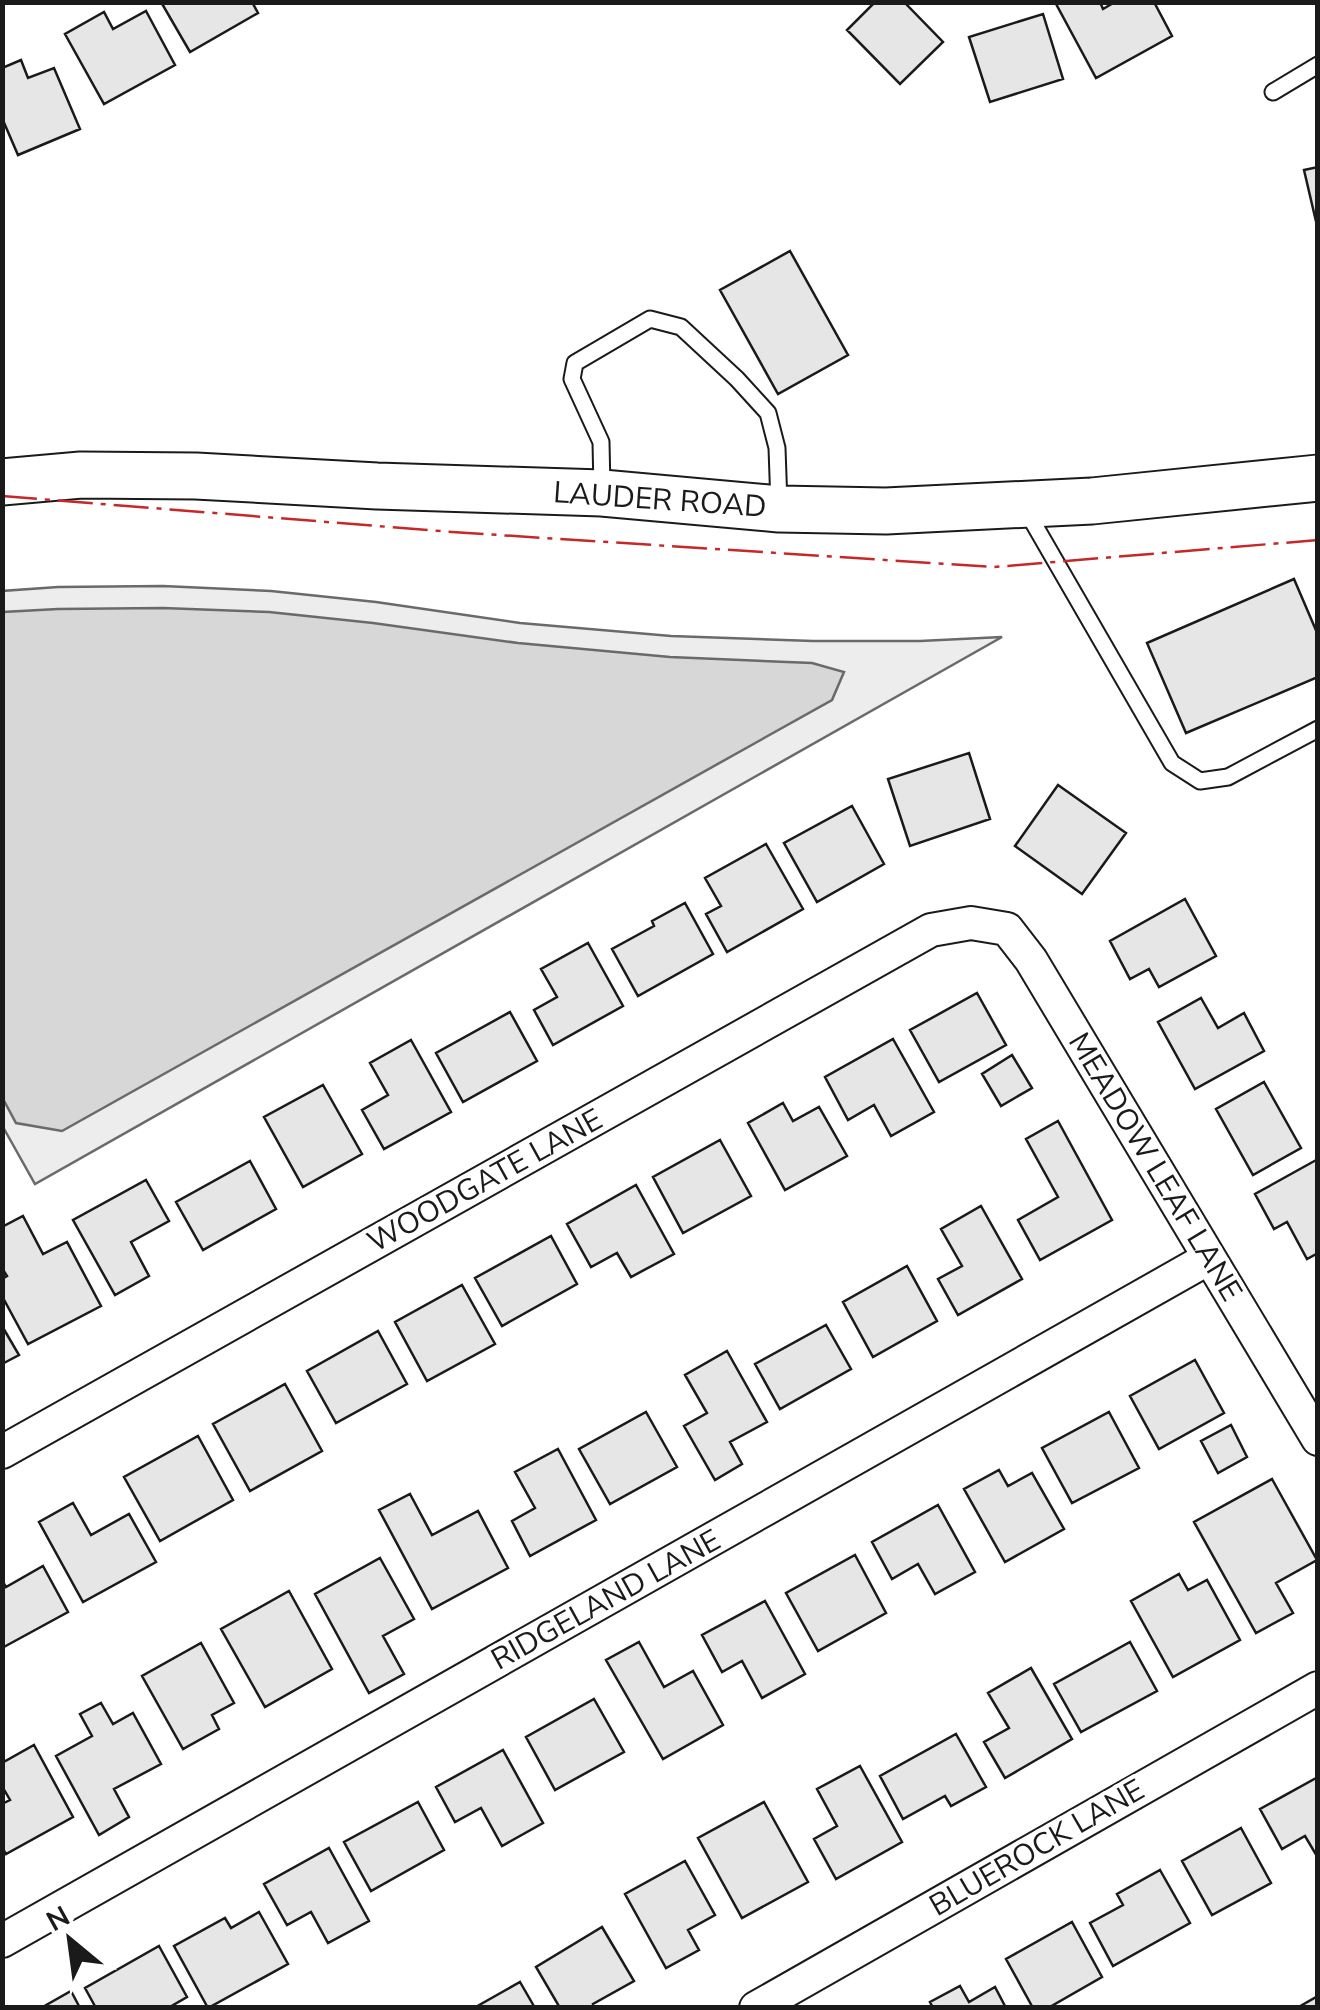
<svg xmlns="http://www.w3.org/2000/svg" width="1320" height="2010" viewBox="0 0 1320 2010" font-family="'Nunito Sans',sans-serif">
  <style>
    .built { fill: #ededed; stroke: #6a6a6a; stroke-width: 2.5 }
    .water { fill: #d7d7d7; stroke: #6a6a6a; stroke-width: 2.5 }
    .building { fill: #e6e6e6; stroke: #1a1a1a; stroke-width: 2.5 }
    .lines { fill: none; stroke-linecap: round; stroke-linejoin: round }
    .service-casing { stroke: #1a1a1a; stroke-width: 19 }
    .minor-casing { stroke: #1a1a1a; stroke-width: 36 }
    .secondary-casing { stroke: #1a1a1a; stroke-width: 49 }
    .service { stroke: #fff; stroke-width: 15 }
    .minor { stroke: #fff; stroke-width: 32 }
    .secondary { stroke: #fff; stroke-width: 45 }
    .power { stroke: #c62828; stroke-width: 2.5; stroke-dasharray: 35 8 5 8; stroke-linecap: butt }
    .labels { text-anchor: middle; dominant-baseline: central; stroke-width: 8; stroke-linejoin: round; paint-order: stroke }
    .street-label { font-size: 30px; fill: #1a1a1a; stroke: #fff }
  </style>
  <rect width="100%" height="100%" fill="#fff"/>
  <!-- built -->
  <path class="built" d="M 163,586 L 271,591 L 376,602 L 520,623 L 671,636 L 813,641 L 920,641 L 1002,637 L 35,1184 L 3,1127 L 2,591 L 58,587 Z"/>
  <!-- water -->
  <path class="water" d="M 163,608 L 269,612 L 373,623 L 518,643 L 670,657 L 812,663 L 844,672 L 832,700 L 62,1131 L 16,1123 L 2,1097 L 3,612 L 58,609 Z"/>
  <!-- building -->
  <path class="building" d="M 161,2 L 252,2 L 258,13 L 190,52 Z
    M 875,2 L 904,2 L 943,42 L 900,84 L 847,30 Z
    M 1055,2 L 1100,2 L 1103,9 L 1115,2 L 1154,2 L 1172,36 L 1096,78 Z
    M 146,11 L 175,65 L 104,104 L 65,34 L 104,12 L 113,29 Z
    M 1043,14 L 1063,79 L 990,102 L 969,37 Z
    M 21,60 L 28,78 L 54,68 L 80,129 L 18,155 L 2,118 L 2,68 Z
    M 1318,167 L 1318,230 L 1304,170 Z
    M 790,251 L 848,355 L 778,394 L 720,290 Z
    M 1294,579 L 1318,635 L 1318,677 L 1186,733 L 1147,643 Z
    M 969,753 L 990,819 L 910,846 L 888,779 Z
    M 1058,785 L 1126,833 L 1082,894 L 1015,846 Z
    M 852,806 L 884,864 L 817,902 L 784,843 Z
    M 766,844 L 803,909 L 727,952 L 706,914 L 721,906 L 705,878 Z
    M 1185,899 L 1216,956 L 1159,987 L 1149,969 L 1130,979 L 1110,941 Z
    M 685,903 L 713,954 L 638,996 L 612,949 L 654,926 L 652,921 Z
    M 588,943 L 623,1006 L 553,1045 L 534,1010 L 557,997 L 541,969 Z
    M 977,993 L 1006,1045 L 939,1082 L 910,1030 Z
    M 1201,998 L 1218,1028 L 1244,1013 L 1264,1051 L 1195,1089 L 1158,1022 Z
    M 510,1012 L 537,1061 L 463,1102 L 436,1053 Z
    M 893,1039 L 934,1112 L 891,1136 L 874,1105 L 848,1120 L 825,1077 Z
    M 411,1040 L 451,1112 L 384,1149 L 362,1110 L 388,1095 L 370,1063 Z
    M 1012,1055 L 1032,1088 L 1001,1106 L 982,1074 Z
    M 1264,1082 L 1301,1148 L 1253,1175 L 1216,1109 Z
    M 323,1085 L 362,1154 L 303,1187 L 264,1117 Z
    M 783,1103 L 793,1121 L 819,1107 L 847,1156 L 785,1190 L 748,1123 Z
    M 1058,1121 L 1112,1220 L 1040,1260 L 1018,1220 L 1058,1197 L 1026,1139 Z
    M 720,1140 L 751,1196 L 683,1233 L 653,1177 Z
    M 1318,1159 L 1318,1253 L 1307,1259 L 1287,1222 L 1274,1229 L 1255,1194 Z
    M 250,1161 L 276,1209 L 203,1250 L 176,1202 Z
    M 146,1180 L 169,1221 L 131,1242 L 149,1276 L 115,1295 L 73,1220 Z
    M 636,1185 L 674,1254 L 631,1277 L 617,1253 L 591,1267 L 567,1224 Z
    M 981,1206 L 1022,1279 L 958,1315 L 938,1279 L 962,1266 L 941,1229 Z
    M 23,1216 L 43,1254 L 67,1242 L 101,1306 L 28,1344 L 2,1296 L 2,1279 L 7,1276 L 2,1268 L 2,1227 Z
    M 551,1236 L 577,1284 L 502,1326 L 475,1278 Z
    M 907,1266 L 937,1321 L 873,1357 L 843,1302 Z
    M 462,1285 L 495,1344 L 427,1381 L 395,1322 Z
    M 826,1325 L 851,1369 L 780,1409 L 755,1364 Z
    M 2,1326 L 19,1355 L 2,1364 Z
    M 378,1331 L 407,1384 L 336,1423 L 307,1371 Z
    M 727,1351 L 767,1422 L 730,1442 L 742,1464 L 715,1480 L 684,1426 L 707,1413 L 685,1375 Z
    M 1195,1360 L 1224,1413 L 1159,1449 L 1130,1396 Z
    M 285,1384 L 322,1451 L 250,1491 L 213,1424 Z
    M 646,1412 L 677,1467 L 610,1504 L 579,1449 Z
    M 1109,1412 L 1139,1468 L 1072,1503 L 1042,1448 Z
    M 1231,1425 L 1247,1457 L 1218,1473 L 1201,1441 Z
    M 198,1436 L 233,1500 L 160,1541 L 124,1477 Z
    M 558,1449 L 596,1520 L 530,1556 L 512,1521 L 535,1508 L 515,1472 Z
    M 999,1470 L 1008,1486 L 1032,1473 L 1064,1529 L 1005,1562 L 964,1489 Z
    M 1272,1479 L 1317,1560 L 1276,1583 L 1293,1613 L 1256,1633 L 1194,1522 Z
    M 410,1494 L 432,1535 L 478,1511 L 508,1568 L 432,1609 L 379,1510 Z
    M 73,1503 L 91,1535 L 129,1514 L 156,1562 L 83,1602 L 39,1522 Z
    M 938,1505 L 975,1572 L 935,1594 L 918,1564 L 892,1579 L 872,1542 Z
    M 855,1555 L 886,1613 L 818,1651 L 786,1593 Z
    M 380,1558 L 414,1619 L 383,1636 L 404,1674 L 369,1693 L 315,1594 Z
    M 43,1566 L 68,1612 L 2,1648 L 2,1580 L 6,1587 Z
    M 1179,1574 L 1188,1590 L 1207,1580 L 1240,1640 L 1173,1677 L 1131,1601 Z
    M 289,1591 L 332,1669 L 265,1707 L 221,1629 Z
    M 765,1601 L 805,1674 L 762,1698 L 742,1661 L 722,1672 L 702,1635 Z
    M 639,1642 L 664,1687 L 693,1671 L 723,1725 L 663,1759 L 606,1660 Z
    M 1130,1642 L 1157,1691 L 1081,1732 L 1054,1684 Z
    M 201,1643 L 234,1703 L 212,1715 L 219,1729 L 183,1749 L 142,1676 Z
    M 1031,1668 L 1072,1739 L 1005,1778 L 984,1742 L 1009,1728 L 988,1693 Z
    M 594,1699 L 624,1752 L 555,1790 L 526,1737 Z
    M 101,1703 L 113,1724 L 133,1713 L 161,1764 L 114,1789 L 129,1817 L 99,1835 L 56,1756 L 92,1736 L 80,1714 Z
    M 956,1734 L 986,1787 L 951,1806 L 945,1796 L 903,1819 L 880,1776 Z
    M 34,1745 L 73,1817 L 6,1854 L 2,1847 L 2,1804 L 10,1800 L 2,1786 L 2,1763 Z
    M 503,1750 L 543,1823 L 502,1846 L 481,1808 L 455,1822 L 436,1787 Z
    M 860,1766 L 902,1842 L 836,1879 L 814,1839 L 837,1826 L 817,1789 Z
    M 1318,1777 L 1318,1858 L 1305,1836 L 1282,1849 L 1260,1809 Z
    M 418,1802 L 444,1850 L 371,1891 L 344,1842 Z
    M 764,1802 L 808,1882 L 742,1918 L 698,1838 Z
    M 1241,1828 L 1271,1883 L 1212,1915 L 1182,1861 Z
    M 329,1848 L 369,1921 L 328,1943 L 311,1912 L 287,1925 L 264,1884 Z
    M 685,1861 L 715,1915 L 688,1930 L 699,1950 L 666,1968 L 625,1894 Z
    M 1160,1870 L 1190,1923 L 1113,1966 L 1090,1923 L 1123,1905 L 1117,1894 Z
    M 259,1912 L 288,1964 L 208,2008 L 174,1946 L 225,1918 L 231,1928 Z
    M 1072,1922 L 1102,1977 L 1048,2008 L 1033,2008 L 1006,1959 Z
    M 602,1927 L 634,1981 L 593,2004 L 595,2008 L 560,2008 L 536,1967 Z
    M 159,1946 L 187,1997 L 168,2008 L 96,2008 L 85,1988 Z
    M 520,1982 L 535,2008 L 474,2008 Z
    M 960,1986 L 969,2002 L 995,1987 L 1006,2008 L 933,2008 L 930,2002 Z
    M 71,1991 L 80,2008 L 41,2008 Z
    M 1318,1996 L 1318,2008 L 1297,2008 Z"/>
  <g class="lines">
    <!-- service casing -->
    <g class="service-casing">
      <path id="service" d="M 1273,92 L 1318,65
        M 602,489 L 601,442 L 572,379 L 575,363 L 650,319 L 681,327 L 737,379 L 768,413 L 777,448 L 779,505
        M 1027,512 L 1172,763 L 1200,781 L 1228,777 L 1318,729"/>
    </g>
    <!-- minor casing -->
    <g class="minor-casing">
      <path id="minor" d="M 2,1452 L 931,930 L 971,923 L 1007,929 L 1031,960 L 1318,1439
        M 2,1941 L 1209,1258
        M 756,2008 L 1318,1688"/>
    </g>
    <!-- secondary casing -->
    <g class="secondary-casing">
      <path id="secondary" d="M 2,482 L 81,475 L 196,476 L 377,486 L 602,493 L 779,509 L 886,511 L 1092,501 L 1318,478"/>
    </g>
    <!-- service -->
    <use href="#service" class="service"/>
    <!-- minor -->
    <use href="#minor" class="minor"/>
    <!-- secondary -->
    <use href="#secondary" class="secondary"/>
    <!-- power -->
    <path class="power" d="M 2,496 L 452,532 L 994,567 L 1318,540"/>
  </g>
  <g class="labels">
    <!-- street labels -->
    <g class="street-label">
      <text transform="translate(660 500) rotate(4)">LAUDER ROAD</text>
      <text transform="translate(1155 1167) rotate(59)">MEADOW LEAF LANE</text>
      <text transform="translate(485 1181) rotate(-29)">WOODGATE LANE</text>
      <text transform="translate(606 1600) rotate(-29)">RIDGELAND LANE</text>
      <text transform="translate(1037 1848) rotate(-30)">BLUEROCK LANE</text>
    </g>
  </g>
  <!-- border -->
  <rect width="1320" height="2010" fill="none" stroke="#1a1a1a" stroke-width="10"/>
  <!-- north arrow -->
  <g transform="translate(70 1940) rotate(331)" stroke="#ffffff" stroke-width="8" paint-order="stroke">
  <path d="M0-8L18 38L0 25L-18 38Z" fill="#1a1a1a"/>
  <text y="-15" font-size="28" font-weight="bold" text-anchor="middle" fill="#1a1a1a">N</text>
  </g>
</svg>
